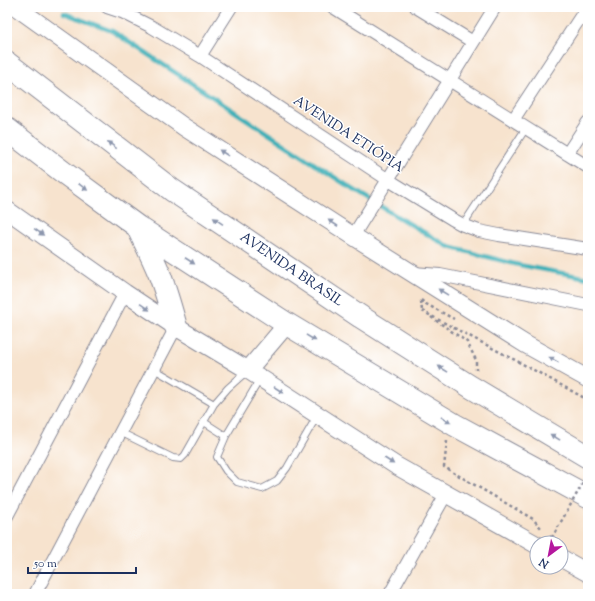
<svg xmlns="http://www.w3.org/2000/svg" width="595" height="601" viewBox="0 0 595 601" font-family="'Sorts Mill Goudy',serif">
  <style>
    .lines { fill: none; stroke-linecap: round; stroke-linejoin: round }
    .stream { stroke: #40b0b8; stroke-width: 4.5 }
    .lane-casing { stroke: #898996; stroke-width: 8 }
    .street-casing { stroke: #898996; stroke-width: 14 }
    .secondary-casing { stroke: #898996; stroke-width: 19 }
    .highway-casing { stroke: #898996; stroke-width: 24 }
    .path { stroke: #898996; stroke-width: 2.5; stroke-dasharray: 3 3; stroke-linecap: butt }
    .lane { stroke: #fff; stroke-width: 6 }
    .street { stroke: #fff; stroke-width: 12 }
    .secondary { stroke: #fff; stroke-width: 17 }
    .highway { stroke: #fff; stroke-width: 22 }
    .path-bridge { stroke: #898996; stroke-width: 2.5; stroke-dasharray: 3 3; stroke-linecap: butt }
    .oneway { fill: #8d97ae }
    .labels { text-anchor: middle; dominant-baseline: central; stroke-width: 3; stroke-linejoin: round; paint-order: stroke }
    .street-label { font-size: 14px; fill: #1b2f5e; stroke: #fff }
  </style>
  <rect width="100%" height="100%" fill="#fff"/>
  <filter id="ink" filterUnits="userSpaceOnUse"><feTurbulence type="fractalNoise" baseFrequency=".025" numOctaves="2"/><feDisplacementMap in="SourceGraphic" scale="8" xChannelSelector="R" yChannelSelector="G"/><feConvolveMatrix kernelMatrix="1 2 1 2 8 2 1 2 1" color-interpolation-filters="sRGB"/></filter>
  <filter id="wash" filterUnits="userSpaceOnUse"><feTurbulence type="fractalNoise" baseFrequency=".012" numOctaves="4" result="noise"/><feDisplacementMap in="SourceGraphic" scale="16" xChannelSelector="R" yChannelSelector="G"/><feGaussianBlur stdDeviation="0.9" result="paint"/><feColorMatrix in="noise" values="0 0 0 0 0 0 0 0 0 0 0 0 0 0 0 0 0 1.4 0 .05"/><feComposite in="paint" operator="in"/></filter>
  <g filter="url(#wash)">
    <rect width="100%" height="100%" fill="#f7e3ce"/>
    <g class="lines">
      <!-- stream -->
      <path class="stream" d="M 64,13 L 112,31 L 351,188 L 398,217 L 449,247 L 519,265 L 588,278"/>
    </g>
  </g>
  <g filter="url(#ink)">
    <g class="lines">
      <!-- lane casing -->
      <g class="lane-casing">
        <path id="lane" d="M 463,225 L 526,128
          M 154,369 L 214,404
          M 260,379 L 226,436 L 217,457 L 226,471 L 237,482 L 262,489 L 277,481 L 287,468 L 317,416
          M 204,422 L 226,436
          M 120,432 L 173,458 L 181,459 L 185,455 L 214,404 L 228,388 L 247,371"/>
      </g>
      <!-- street casing -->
      <g class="street-casing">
        <path id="street" d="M 107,7 L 122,12 L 152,27 L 200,56 L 387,179 L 452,219 L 463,225 L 479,231 L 499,235 L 588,249
          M 333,7 L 588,167
          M 416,7 L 473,42
          M 200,56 L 231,7
          M 513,120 L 587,7
          M 567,154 L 588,122
          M 353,236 L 495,7
          M 413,273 L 440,275 L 588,305
          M 7,516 L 125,293
          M 35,594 L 176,327
          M 390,594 L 446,494"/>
      </g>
      <!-- secondary casing -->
      <g class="secondary-casing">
        <path id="secondary" d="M 16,7 L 184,127 L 353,236 L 525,344 L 588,379
          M 7,210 L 125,293 L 176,327 L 248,370 L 395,465 L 537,545
          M 248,370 L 287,324
          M 561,558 L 588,573"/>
      </g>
      <!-- highway casing -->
      <g class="highway-casing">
        <path id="highway" d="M 7,63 L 172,190 L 361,317 L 471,387 L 588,457
          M 7,129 L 63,172 L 138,227 L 287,324 L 455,425 L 588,497
          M 138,228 C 145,243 153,258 159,273 C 166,291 171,309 176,327"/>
      </g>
      <!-- path -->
      <path class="path" d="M 421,300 L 426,304 L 454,319
        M 421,301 L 422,311
        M 422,311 L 532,369 L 588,400
        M 431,317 L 467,342 L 476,360 L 476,370
        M 447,441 L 444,467 L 533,519 L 542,529
        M 550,536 L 561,543"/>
      <!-- lane -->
      <use href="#lane" class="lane"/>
      <!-- street -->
      <use href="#street" class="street"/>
      <!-- secondary -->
      <use href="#secondary" class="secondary"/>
      <!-- highway -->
      <use href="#highway" class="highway"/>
      <!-- path-bridge -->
      <path class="path-bridge" d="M 549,543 L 588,474"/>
    </g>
    <!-- one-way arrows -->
    <defs><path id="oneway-solid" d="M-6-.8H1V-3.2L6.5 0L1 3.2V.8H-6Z"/></defs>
    <g class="oneway">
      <use href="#oneway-solid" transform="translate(112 145) rotate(-142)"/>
      <use href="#oneway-solid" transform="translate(224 153) rotate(-147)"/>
      <use href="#oneway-solid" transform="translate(83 187) rotate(36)"/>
      <use href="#oneway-solid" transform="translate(218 221) rotate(-146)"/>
      <use href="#oneway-solid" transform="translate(333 223) rotate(-147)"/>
      <use href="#oneway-solid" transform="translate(39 232) rotate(35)"/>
      <use href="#oneway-solid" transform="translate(190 261) rotate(33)"/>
      <use href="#oneway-solid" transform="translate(443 292) rotate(-148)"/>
      <use href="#oneway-solid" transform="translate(145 307) rotate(34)"/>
      <use href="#oneway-solid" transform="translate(311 338) rotate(31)"/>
      <use href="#oneway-solid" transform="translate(554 360) rotate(-151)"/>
      <use href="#oneway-solid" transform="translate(443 369) rotate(-148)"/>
      <use href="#oneway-solid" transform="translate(279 390) rotate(33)"/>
      <use href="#oneway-solid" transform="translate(446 420) rotate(31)"/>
      <use href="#oneway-solid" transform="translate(555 437) rotate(-149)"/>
      <use href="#oneway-solid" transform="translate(389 461) rotate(33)"/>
    </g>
  </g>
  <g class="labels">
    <!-- street labels -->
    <g class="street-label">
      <text transform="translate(348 135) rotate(33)">AVENIDA ETIÓPIA</text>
      <text transform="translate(291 270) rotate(34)">AVENIDA BRASIL</text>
    </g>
  </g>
  <!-- margin -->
  <rect width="595" height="601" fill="none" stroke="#fff" stroke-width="24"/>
  <!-- north arrow -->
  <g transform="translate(549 555) rotate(212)"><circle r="19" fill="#ffffff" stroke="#a4acbf"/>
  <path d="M0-3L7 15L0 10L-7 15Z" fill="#b5179e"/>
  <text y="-6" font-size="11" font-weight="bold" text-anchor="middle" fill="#1b2f5e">N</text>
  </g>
  <!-- scale -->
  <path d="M28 567v6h108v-6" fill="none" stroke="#1b2f5e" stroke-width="2"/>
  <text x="34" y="567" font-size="12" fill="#1b2f5e" stroke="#ffffff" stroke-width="3" paint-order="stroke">50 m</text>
</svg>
